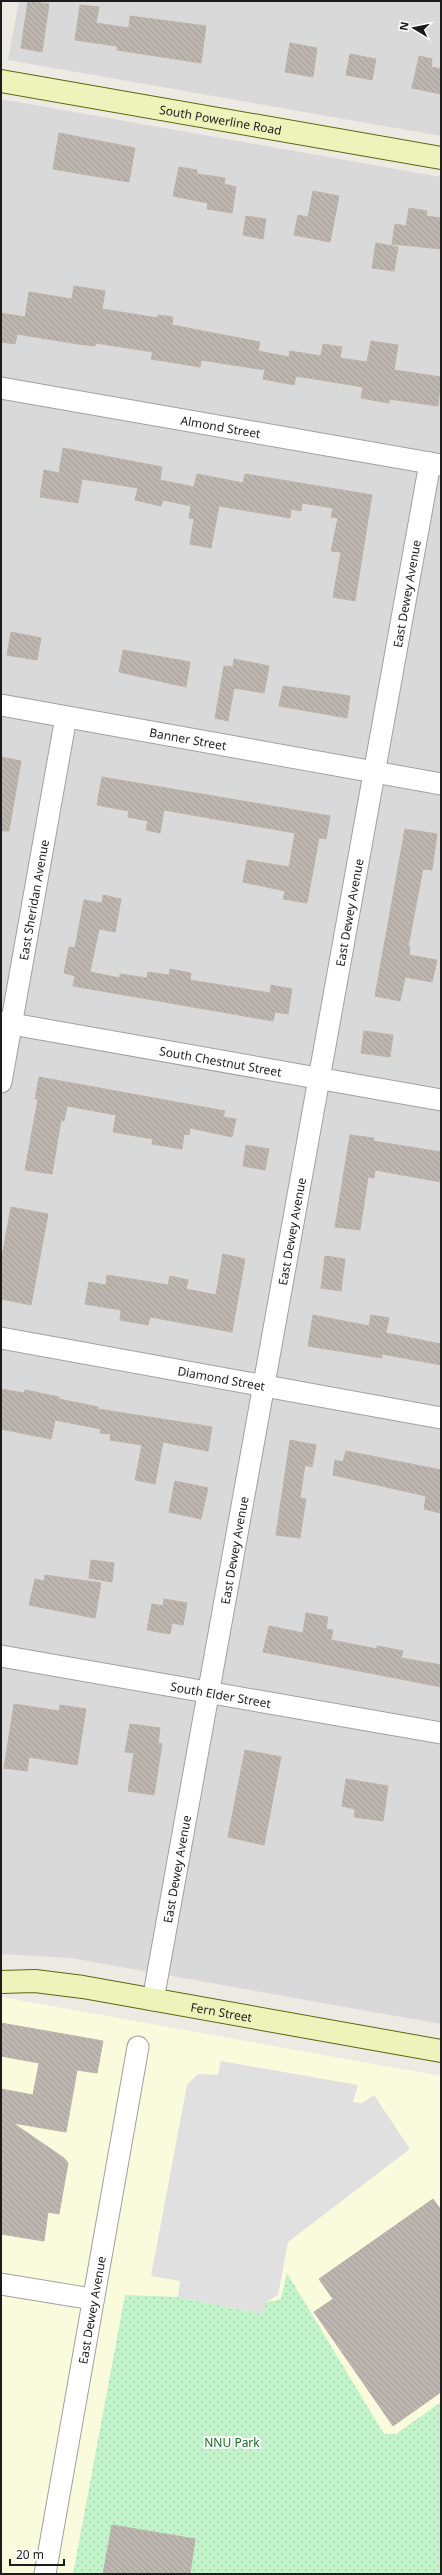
<svg xmlns="http://www.w3.org/2000/svg" width="442" height="2575" viewBox="0 0 442 2575" font-family="'Noto Sans',sans-serif">
  <style>
    .residential { fill: #dad9d9 }
    .education { fill: #fafbdd }
    .park { fill: url(#park-dots) }
    .parking { fill: #e0e0e0 }
    .building { fill: url(#building-back-hatch); stroke: #bdb2a7 }
    .lines { fill: none; stroke-linecap: round; stroke-linejoin: round }
    .street-casing { stroke: #a0a0a0; stroke-width: 23 }
    .secondary-casing { stroke: #59680f; stroke-width: 24 }
    .street { stroke: #fff; stroke-width: 21 }
    .secondary { stroke: #edf3bb; stroke-width: 22 }
    .labels { text-anchor: middle; dominant-baseline: central; stroke-width: 4; stroke-linejoin: round; paint-order: stroke }
    .street-label { font-size: 12px; fill: #1c1c1c; stroke: #fff }
    .park-label { font-size: 12px; fill: #156f22; stroke: #fff }
  </style>
  <defs>
    <pattern id="park-dots" width="8" height="8" patternUnits="userSpaceOnUse"><rect width="8" height="8" fill="#c3f3ca"/><path d="M2 2h.1M6 6h.1" fill="none" stroke="#a7d0ad" stroke-width="1.8" stroke-linecap="round"/></pattern>
    <pattern id="building-back-hatch" width="6" height="6" patternUnits="userSpaceOnUse"><rect width="6" height="6" fill="#bdb6b0"/><path d="M-1 5l2 2M0 0l6 6M5-1l2 2" fill="none" stroke="#a29c97"/></pattern>
  </defs>
  <rect width="100%" height="100%" fill="#edeae3"/>
  <!-- residential -->
  <path class="residential" d="M 19,1 L 441,1 L 441,136 L 8,60 Z
    M 1,99 L 441,177 L 441,2024 L 71,1958 L 1,1954 Z"/>
  <!-- education -->
  <path class="education" d="M 1,1997 L 441,2076 L 441,2574 L 1,2574 Z"/>
  <!-- park -->
  <path class="park" d="M 287,2273 L 384,2434 L 396,2434 L 441,2402 L 441,2574 L 73,2574 L 125,2295 L 178,2297 L 263,2314 L 265,2303 L 281,2299 Z"/>
  <!-- parking -->
  <path class="parking" d="M 221,2061 L 358,2085 L 353,2102 L 362,2103 L 374,2095 L 410,2149 L 288,2242 L 278,2295 L 265,2303 L 263,2314 L 178,2297 L 180,2281 L 151,2276 L 187,2085 L 198,2074 L 218,2075 Z"/>
  <!-- building -->
  <path class="building" d="M 28,1 L 49,4 L 42,52 L 21,48 Z
    M 80,5 L 99,7 L 96,23 L 129,28 L 130,16 L 206,26 L 201,63 L 117,50 L 117,46 L 75,40 Z
    M 290,43 L 317,48 L 313,77 L 285,72 Z
    M 350,54 L 376,59 L 372,80 L 346,75 Z
    M 419,56 L 432,59 L 431,67 L 441,69 L 441,94 L 412,88 Z
    M 59,133 L 135,148 L 129,182 L 53,169 Z
    M 179,167 L 197,170 L 197,174 L 225,178 L 224,184 L 236,187 L 232,213 L 207,209 L 208,203 L 173,196 Z
    M 313,191 L 339,196 L 330,242 L 294,235 L 298,215 L 308,217 Z
    M 409,208 L 427,211 L 426,216 L 441,218 L 441,249 L 392,244 L 395,224 L 406,226 Z
    M 246,216 L 266,219 L 263,239 L 243,235 Z
    M 376,243 L 398,247 L 394,271 L 372,268 Z
    M 74,286 L 105,291 L 102,309 L 158,318 L 158,315 L 173,317 L 172,325 L 260,342 L 258,351 L 289,357 L 290,351 L 321,356 L 323,344 L 342,347 L 340,358 L 367,362 L 371,341 L 398,345 L 394,370 L 441,377 L 438,406 L 389,399 L 389,403 L 361,398 L 363,387 L 296,376 L 294,385 L 263,379 L 265,370 L 201,360 L 200,367 L 151,359 L 153,352 L 96,343 L 95,346 L 78,344 L 17,334 L 15,344 L 1,342 L 1,313 L 25,317 L 29,292 L 72,299 Z
    M 63,448 L 162,467 L 160,480 L 194,487 L 197,474 L 243,483 L 245,474 L 372,495 L 355,601 L 333,597 L 341,552 L 331,551 L 338,518 L 331,517 L 333,508 L 302,503 L 301,511 L 291,509 L 290,518 L 219,506 L 211,548 L 190,544 L 194,519 L 189,518 L 191,506 L 163,500 L 161,506 L 135,500 L 138,488 L 82,479 L 78,503 L 40,497 L 44,470 L 59,473 Z
    M 11,632 L 41,638 L 37,660 L 7,655 Z
    M 123,650 L 190,662 L 186,687 L 119,672 Z
    M 234,659 L 269,666 L 264,693 L 234,688 L 228,721 L 215,718 L 224,666 L 233,667 Z
    M 283,686 L 350,696 L 347,718 L 279,706 Z
    M 1,757 L 21,761 L 9,831 L 1,831 Z
    M 102,777 L 330,816 L 326,839 L 319,838 L 307,903 L 283,899 L 285,891 L 243,882 L 247,860 L 289,867 L 295,833 L 164,810 L 160,833 L 146,830 L 148,821 L 128,817 L 129,811 L 97,805 Z
    M 405,829 L 437,834 L 432,870 L 423,869 L 408,947 L 410,947 L 409,955 L 437,960 L 432,982 L 405,977 L 400,1001 L 375,996 Z
    M 103,895 L 121,899 L 115,932 L 99,929 L 90,972 L 120,978 L 120,974 L 147,978 L 148,972 L 169,975 L 170,969 L 191,973 L 190,980 L 270,993 L 271,985 L 292,989 L 288,1014 L 275,1012 L 273,1021 L 73,986 L 75,976 L 64,973 L 69,947 L 75,948 L 84,900 L 102,903 Z
    M 364,1031 L 393,1035 L 390,1057 L 361,1053 Z
    M 39,1077 L 225,1111 L 223,1117 L 236,1119 L 232,1137 L 190,1128 L 189,1135 L 184,1134 L 182,1149 L 152,1144 L 153,1139 L 113,1132 L 116,1115 L 67,1106 L 64,1121 L 61,1120 L 52,1174 L 25,1170 L 38,1099 L 35,1099 Z
    M 350,1135 L 374,1138 L 373,1141 L 441,1152 L 441,1182 L 375,1170 L 374,1178 L 368,1177 L 360,1230 L 335,1227 Z
    M 246,1145 L 269,1149 L 265,1170 L 243,1166 Z
    M 11,1207 L 48,1214 L 31,1305 L 1,1299 L 1,1262 Z
    M 223,1254 L 245,1259 L 232,1332 L 150,1317 L 148,1325 L 120,1320 L 121,1310 L 85,1304 L 89,1282 L 106,1285 L 107,1275 L 168,1285 L 170,1276 L 188,1280 L 186,1289 L 216,1295 Z
    M 325,1256 L 345,1259 L 341,1291 L 321,1288 Z
    M 313,1315 L 369,1326 L 371,1315 L 389,1318 L 386,1333 L 441,1344 L 441,1365 L 382,1354 L 382,1358 L 308,1346 Z
    M 1,1389 L 24,1393 L 25,1390 L 59,1397 L 59,1399 L 98,1407 L 98,1409 L 212,1427 L 208,1451 L 163,1442 L 155,1484 L 135,1480 L 142,1445 L 110,1440 L 111,1434 L 100,1433 L 101,1429 L 55,1420 L 51,1439 L 1,1429 Z
    M 290,1440 L 316,1445 L 312,1467 L 305,1465 L 300,1498 L 306,1499 L 300,1538 L 276,1535 Z
    M 346,1451 L 441,1470 L 441,1513 L 424,1509 L 426,1496 L 333,1475 L 335,1460 L 343,1462 Z
    M 175,1481 L 208,1488 L 201,1519 L 169,1512 Z
    M 91,1560 L 114,1563 L 112,1582 L 89,1578 Z
    M 45,1575 L 101,1583 L 95,1618 L 29,1605 L 35,1579 L 44,1581 Z
    M 164,1599 L 187,1603 L 183,1625 L 172,1623 L 170,1634 L 147,1630 L 152,1604 L 163,1606 Z
    M 306,1613 L 328,1617 L 326,1629 L 333,1630 L 331,1640 L 377,1649 L 377,1646 L 403,1651 L 401,1658 L 441,1665 L 441,1687 L 263,1652 L 269,1626 L 303,1633 Z
    M 14,1704 L 59,1711 L 60,1705 L 86,1709 L 77,1765 L 29,1757 L 27,1771 L 4,1768 Z
    M 130,1724 L 160,1728 L 158,1743 L 162,1744 L 154,1795 L 128,1791 L 134,1753 L 125,1752 Z
    M 245,1750 L 281,1757 L 264,1845 L 228,1837 Z
    M 346,1779 L 388,1786 L 383,1821 L 354,1817 L 355,1809 L 342,1806 Z
    M 1,2023 L 103,2041 L 97,2073 L 77,2070 L 66,2132 L 13,2123 L 64,2158 L 68,2163 L 59,2214 L 48,2212 L 44,2241 L 1,2234 L 1,2089 L 33,2095 L 39,2063 L 1,2056 Z
    M 433,2199 L 441,2210 L 441,2392 L 393,2426 L 314,2312 L 333,2299 L 319,2279 Z
    M 112,2525 L 195,2539 L 190,2574 L 103,2574 Z"/>
  <g class="lines">
    <!-- street casing -->
    <g class="street-casing">
      <g id="street">
        <path id="s1" d="M 1,388 L 441,465"/>
        <path id="s2" d="M 1,705 L 441,784"/>
        <path id="s3" d="M 1,1022 L 441,1100"/>
        <path id="s4" d="M 1,1082 L 66,717"/>
        <path id="s5" d="M 1,1338 L 441,1418"/>
        <path id="s6" d="M 1,1656 L 441,1733"/>
        <path id="s7" d="M 153,2000 L 430,463"/>
        <path d="M 1,2284 L 92,2299"/>
        <path id="s8" d="M 45,2574 L 138,2047"/>
      </g>
    </g>
    <!-- secondary casing -->
    <g class="secondary-casing">
      <g id="secondary">
        <path id="s9" d="M 1,81 L 441,158"/>
        <path id="s10" d="M 1,1982 L 35,1981 L 83,1987 L 441,2051"/>
      </g>
    </g>
    <!-- street -->
    <use href="#street" class="street"/>
    <!-- secondary -->
    <use href="#secondary" class="secondary"/>
  </g>
  <g class="labels">
    <!-- street labels -->
    <g class="street-label">
      <text stroke="none"><textPath href="#s9" startOffset="223">South Powerline Road</textPath></text>
      <text stroke="none"><textPath href="#s1" startOffset="223">Almond Street</textPath></text>
      <text stroke="none"><textPath href="#s7" startOffset="1429">East Dewey Avenue</textPath></text>
      <text stroke="none"><textPath href="#s2" startOffset="190">Banner Street</textPath></text>
      <text stroke="none"><textPath href="#s4" startOffset="185">East Sheridan Avenue</textPath></text>
      <text stroke="none"><textPath href="#s7" startOffset="1105">East Dewey Avenue</textPath></text>
      <text stroke="none"><textPath href="#s3" startOffset="223">South Chestnut Street</textPath></text>
      <text stroke="none"><textPath href="#s7" startOffset="781">East Dewey Avenue</textPath></text>
      <text stroke="none"><textPath href="#s5" startOffset="224">Diamond Street</textPath></text>
      <text stroke="none"><textPath href="#s7" startOffset="457">East Dewey Avenue</textPath></text>
      <text stroke="none"><textPath href="#s6" startOffset="223">South Elder Street</textPath></text>
      <text stroke="none"><textPath href="#s7" startOffset="133">East Dewey Avenue</textPath></text>
      <text stroke="none"><textPath href="#s10" startOffset="223">Fern Street</textPath></text>
      <text stroke="none"><textPath href="#s8" startOffset="268">East Dewey Avenue</textPath></text>
    </g>
    <!-- park labels -->
    <g class="park-label">
      <text x="232" y="2442">NNU Park</text>
    </g>
  </g>
  <!-- border -->
  <rect width="442" height="2575" fill="none" stroke="#1c1c1c" stroke-width="4"/>
  <!-- north arrow -->
  <g transform="translate(414 28) rotate(280)" stroke="#ffffff" stroke-width="3" paint-order="stroke">
  <path d="M0-3L7 15L0 10L-7 15Z" fill="#1c1c1c"/>
  <text y="-6" font-size="11" font-weight="bold" text-anchor="middle" fill="#1c1c1c">N</text>
  </g>
  <!-- scale -->
  <path d="M10 2559v6h54v-6" fill="none" stroke="#1c1c1c" stroke-width="2"/>
  <text x="16" y="2559" font-size="12" fill="#1c1c1c" stroke="#ffffff" stroke-width="3" paint-order="stroke">20 m</text>
</svg>
